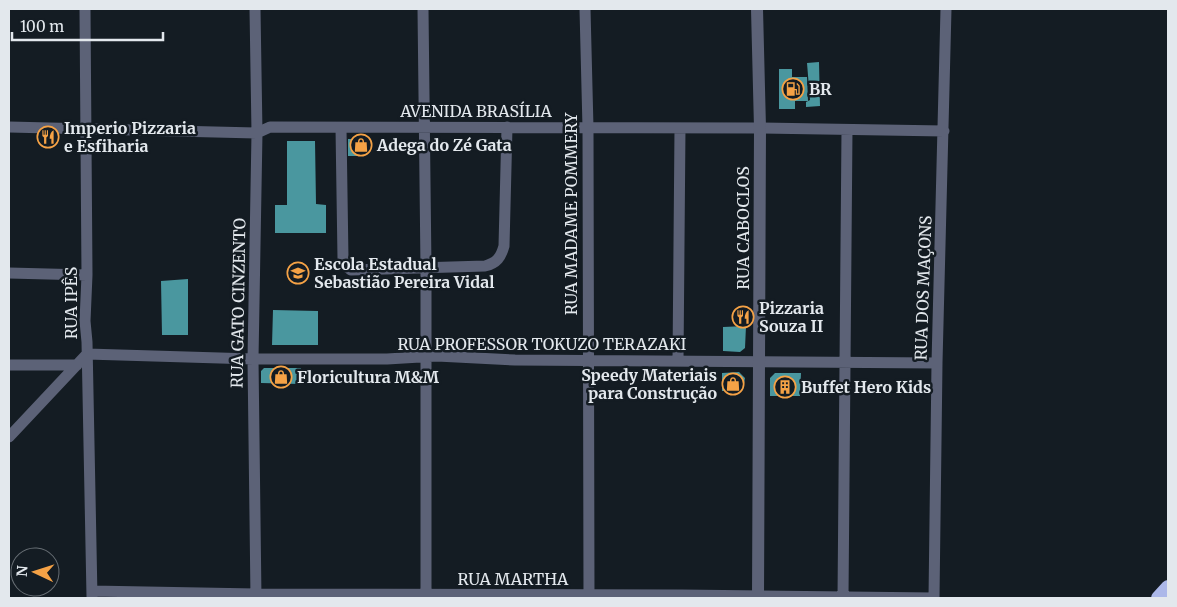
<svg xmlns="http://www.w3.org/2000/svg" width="1177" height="607" viewBox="0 0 1177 607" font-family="Merriweather,serif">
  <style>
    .building { fill: #4a979f }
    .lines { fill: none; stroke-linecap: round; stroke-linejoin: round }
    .minor { stroke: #5c6277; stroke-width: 11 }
    .tertiary { stroke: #5c6277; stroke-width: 12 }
    .trunk { stroke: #acb8e9; stroke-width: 14 }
    .labels { text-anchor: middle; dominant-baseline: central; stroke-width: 5; stroke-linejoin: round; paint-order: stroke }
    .poi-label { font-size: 16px; font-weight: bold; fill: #e3e8ed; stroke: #141c23; text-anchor: start }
    .street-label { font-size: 16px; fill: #e3e8ed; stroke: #141c23 }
  </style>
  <rect width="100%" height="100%" fill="#141c23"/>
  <!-- building -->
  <path class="building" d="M 819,62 L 820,106 L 806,107 L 806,102 L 810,100 L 807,63 Z
    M 779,69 L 792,69 L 792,77 L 807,77 L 808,101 L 795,101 L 795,109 L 779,109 Z
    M 348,139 L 363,139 L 363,150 L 358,150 L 358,156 L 348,156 Z
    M 287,141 L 315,141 L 316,204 L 326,205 L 326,233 L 275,233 L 275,205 L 287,205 Z
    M 188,279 L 188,335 L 162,335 L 161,281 Z
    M 273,310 L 318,311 L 318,345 L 272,345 Z
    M 746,326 L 745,348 L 740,352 L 723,351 L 723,327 Z
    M 264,368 L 301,368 L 300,384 L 261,383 L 261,371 Z
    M 739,372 L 745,378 L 743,390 L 722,391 L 722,373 Z
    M 775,373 L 801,373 L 800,396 L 770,396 L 770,378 Z"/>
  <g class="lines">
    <!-- minor -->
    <path class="minor" d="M 85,9 L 87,275 L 85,321 L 87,342 L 92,597
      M 255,9 L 257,133 L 253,359 L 256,598
      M 423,9 L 426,268 L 426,598
      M 585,9 L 588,128 L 589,598
      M 9,127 L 257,133 L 270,127 L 760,128 L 944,131
      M 341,128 L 343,259 L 347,267 L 351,270 L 485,266 C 497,263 501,257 504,246 L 507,127
      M 9,273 L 87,275
      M 678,361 L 680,128
      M 9,365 L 77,365
      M 9,437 L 87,354 L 253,359 L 387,359 L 437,356 L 515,360 L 937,363
      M 92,591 L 256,594 L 682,595 L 934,598
      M 843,598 L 847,130
      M 934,598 L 937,363 L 946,9"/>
    <!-- tertiary -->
    <path class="tertiary" d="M 757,9 L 760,128 L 758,598"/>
    <!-- trunk -->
    <path class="trunk" d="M 1158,598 L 1168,587"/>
  </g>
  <!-- icons -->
  <defs>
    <g id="fuel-ring" transform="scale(1.125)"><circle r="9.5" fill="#141c23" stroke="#f5a246" stroke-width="1.5"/><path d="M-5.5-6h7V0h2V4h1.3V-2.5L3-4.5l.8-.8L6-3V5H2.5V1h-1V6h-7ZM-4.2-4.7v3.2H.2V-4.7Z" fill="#f5a246"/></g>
    <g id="restaurant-ring" transform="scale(1.125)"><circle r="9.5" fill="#141c23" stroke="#f5a246" stroke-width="1.5"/><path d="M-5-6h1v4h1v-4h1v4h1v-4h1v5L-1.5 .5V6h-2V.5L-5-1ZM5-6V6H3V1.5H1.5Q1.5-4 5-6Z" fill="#f5a246"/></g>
    <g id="shop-ring" transform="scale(1.125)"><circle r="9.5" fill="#141c23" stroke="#f5a246" stroke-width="1.5"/><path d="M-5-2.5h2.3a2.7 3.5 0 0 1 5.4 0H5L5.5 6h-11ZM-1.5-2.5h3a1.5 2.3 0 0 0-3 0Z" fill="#f5a246"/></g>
    <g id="school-ring" transform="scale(1.125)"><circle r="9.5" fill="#141c23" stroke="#f5a246" stroke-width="1.5"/><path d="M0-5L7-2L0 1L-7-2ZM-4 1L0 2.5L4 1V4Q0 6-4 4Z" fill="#f5a246"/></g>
    <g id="building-ring" transform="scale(1.125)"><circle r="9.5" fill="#141c23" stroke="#f5a246" stroke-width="1.5"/><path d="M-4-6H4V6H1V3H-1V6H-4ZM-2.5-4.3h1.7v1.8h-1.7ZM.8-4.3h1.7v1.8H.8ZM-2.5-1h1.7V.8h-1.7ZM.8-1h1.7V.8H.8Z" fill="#f5a246"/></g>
  </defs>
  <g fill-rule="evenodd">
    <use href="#fuel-ring" x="793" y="89"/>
    <use href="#restaurant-ring" x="48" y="137"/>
    <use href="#shop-ring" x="361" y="145"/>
    <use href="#school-ring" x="298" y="273"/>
    <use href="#restaurant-ring" x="743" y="317"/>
    <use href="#shop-ring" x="281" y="377"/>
    <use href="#shop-ring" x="733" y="384"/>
    <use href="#building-ring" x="785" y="387"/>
  </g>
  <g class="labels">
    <!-- poi labels -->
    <g class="poi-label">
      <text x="809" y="89">BR</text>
      <text x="64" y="128">Imperio Pizzaria<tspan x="64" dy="18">e Esfiharia</tspan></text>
      <text x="377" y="145">Adega do Zé Gata</text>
      <text x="314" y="264">Escola Estadual<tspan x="314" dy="18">Sebastião Pereira Vidal</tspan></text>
      <text x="759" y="308">Pizzaria<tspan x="759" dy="18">Souza II</tspan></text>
      <text x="717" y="375" text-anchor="end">Speedy Materiais<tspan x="717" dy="18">para Construção</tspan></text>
      <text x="297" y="377">Floricultura M&amp;M</text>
      <text x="801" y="387">Buffet Hero Kids</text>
    </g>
    <!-- street labels -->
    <g class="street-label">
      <text x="476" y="111">AVENIDA BRASÍLIA</text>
      <text transform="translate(571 214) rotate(-90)">RUA MADAME POMMERY</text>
      <text transform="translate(743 228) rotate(-90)">RUA CABOCLOS</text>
      <text transform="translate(923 288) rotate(-88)">RUA DOS MAÇONS</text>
      <text transform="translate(71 303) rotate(-90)">RUA IPÊS</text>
      <text transform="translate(238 303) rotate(-89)">RUA GATO CINZENTO</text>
      <text x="542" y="344">RUA PROFESSOR TOKUZO TERAZAKI</text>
      <text x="513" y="579">RUA MARTHA</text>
    </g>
  </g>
  <!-- border -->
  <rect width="1177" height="607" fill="none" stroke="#e3e8ed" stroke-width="20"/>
  <!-- north arrow -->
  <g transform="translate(35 572) rotate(274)"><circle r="24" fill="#141c23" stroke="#676e74"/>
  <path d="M0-4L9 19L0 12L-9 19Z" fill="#f5a246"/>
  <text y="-8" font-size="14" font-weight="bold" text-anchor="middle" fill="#e3e8ed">N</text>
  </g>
  <!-- scale -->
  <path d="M12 32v8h151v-8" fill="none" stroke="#e3e8ed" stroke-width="2.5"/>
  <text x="20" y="32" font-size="15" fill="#e3e8ed" stroke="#141c23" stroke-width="4" paint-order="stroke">100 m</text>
</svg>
